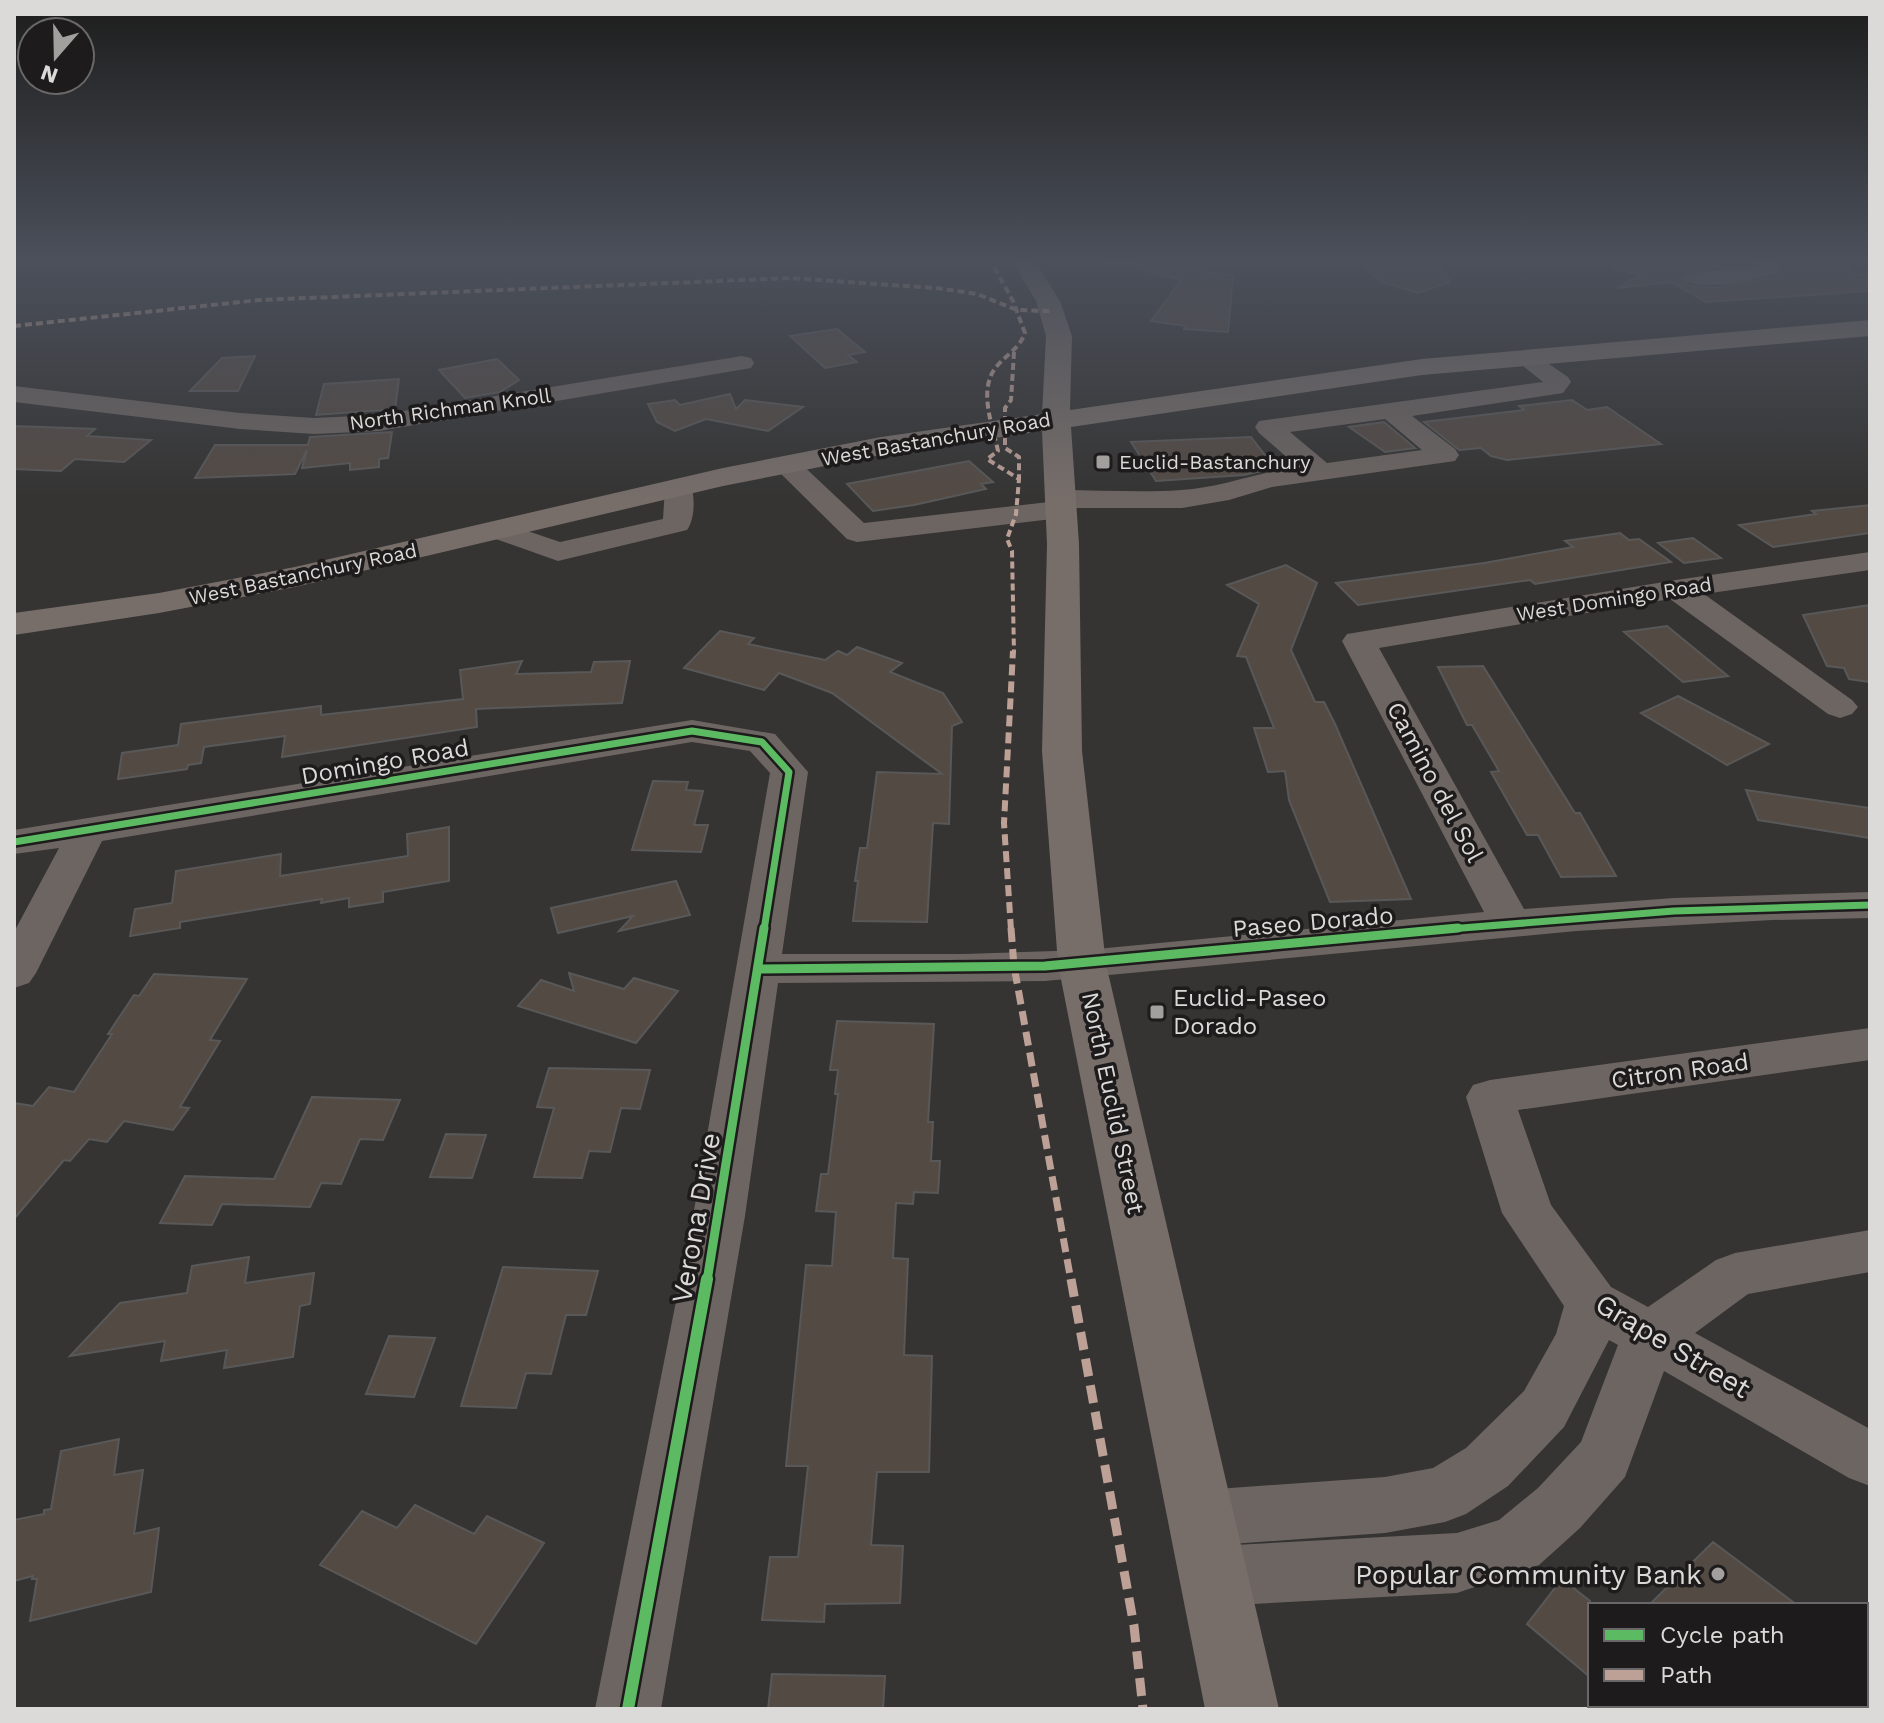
<svg xmlns="http://www.w3.org/2000/svg" width="1884" height="1723" viewBox="0 0 1884 1723" font-family="'Work Sans',sans-serif">
  <style>
    .building { fill: #534a44; stroke: #595858; stroke-width: 2 }
    .lines { fill: none; stroke-linecap: round; stroke-linejoin: round }
    .minor { fill: #6d6562; fill-rule: evenodd }
    .major { fill: #776e6a; fill-rule: evenodd }
    .quiet-far3 { stroke: #bda197; stroke-width: 4; stroke-dasharray: 7 4; stroke-linecap: butt }
    .quiet-far2 { stroke: #bda197; stroke-width: 6; stroke-dasharray: 11 6; stroke-linecap: butt }
    .quiet-far1 { stroke: #bda197; stroke-width: 7; stroke-dasharray: 14 7; stroke-linecap: butt }
    .quiet { stroke: #bda197; stroke-width: 9; stroke-dasharray: 18 9; stroke-linecap: butt }
    .cycleway-far2-casing { stroke: #1d1b1b; stroke-width: 12 }
    .cycleway-far1-casing { stroke: #1d1b1b; stroke-width: 14 }
    .cycleway-casing { stroke: #1d1b1b; stroke-width: 17 }
    .cycleway-far2 { stroke: #5cba63; stroke-width: 7 }
    .cycleway-far1 { stroke: #5cba63; stroke-width: 9 }
    .cycleway { stroke: #5cba63; stroke-width: 12 }
    .poi-dot { fill: #a2a09f; stroke: #1d1b1b; stroke-width: 3 }
    .labels { text-anchor: middle; dominant-baseline: central; stroke-width: 7; stroke-linejoin: round; paint-order: stroke }
    .far-street-label { font-size: 20px; fill: #dcdad9; stroke: #1d1b1b }
    .far-poi-label { font-size: 20px; fill: #dcdad9; stroke: #1d1b1b; text-anchor: start }
    .street-label { font-size: 24px; fill: #dcdad9; stroke: #1d1b1b }
    .poi-label { font-size: 24px; fill: #dcdad9; stroke: #1d1b1b; text-anchor: start }
    .near-street-label { font-size: 28px; fill: #dcdad9; stroke: #1d1b1b }
    .near-poi-label { font-size: 28px; fill: #dcdad9; stroke: #1d1b1b; text-anchor: end }
  </style>
  <rect width="100%" height="100%" fill="#353433"/>
  <!-- building -->
  <path class="building" d="M 1140,258 L 1217,258 L 1203,272 L 1233,275 L 1228,332 L 1184,329 L 1186,326 L 1151,321 L 1181,280 L 1131,267 Z
    M 1354,258 L 1437,258 L 1450,282 L 1418,293 L 1382,282 Z
    M 1614,258 L 1746,258 L 1750,264 L 1696,269 L 1680,277 L 1690,286 L 1714,288 L 1780,276 L 1786,269 L 1777,258 L 1850,258 L 1847,264 L 1851,265 L 1851,273 L 1870,276 L 1870,291 L 1706,302 L 1671,282 L 1617,288 L 1641,275 L 1613,268 Z
    M 837,329 L 865,352 L 848,355 L 857,362 L 825,368 L 790,336 Z
    M 255,356 L 238,391 L 190,391 L 222,358 Z
    M 497,359 L 519,380 L 500,392 L 465,398 L 439,370 Z
    M 399,379 L 395,409 L 316,415 L 324,384 Z
    M 730,394 L 736,409 L 745,400 L 803,407 L 768,431 L 706,419 L 675,431 L 657,422 L 648,404 L 675,400 L 680,405 Z
    M 1572,400 L 1587,410 L 1607,407 L 1661,444 L 1507,460 L 1491,456 L 1481,448 L 1459,450 L 1424,422 L 1524,410 L 1519,406 Z
    M 1384,422 L 1415,448 L 1385,452 L 1349,427 Z
    M 14,426 L 95,429 L 87,436 L 151,440 L 124,462 L 75,459 L 61,471 L 14,469 Z
    M 392,432 L 388,458 L 379,459 L 379,467 L 350,470 L 350,463 L 302,468 L 307,450 L 295,474 L 195,478 L 215,445 L 308,445 L 310,437 Z
    M 1251,437 L 1275,468 L 1244,475 L 1156,481 L 1131,442 Z
    M 969,461 L 993,482 L 981,484 L 986,489 L 914,505 L 873,511 L 847,484 Z
    M 1870,505 L 1870,533 L 1773,547 L 1739,525 L 1816,514 L 1812,511 Z
    M 1620,533 L 1629,540 L 1639,539 L 1671,562 L 1535,584 L 1530,580 L 1358,605 L 1336,583 L 1484,563 L 1573,547 L 1565,541 Z
    M 1693,538 L 1721,558 L 1684,563 L 1658,543 Z
    M 1286,565 L 1317,583 L 1291,650 L 1315,702 L 1324,702 L 1335,724 L 1411,899 L 1330,902 L 1289,800 L 1285,771 L 1268,772 L 1254,728 L 1274,728 L 1246,657 L 1237,656 L 1259,604 L 1227,585 Z
    M 1870,605 L 1870,682 L 1849,679 L 1844,668 L 1827,666 L 1803,615 Z
    M 1667,626 L 1728,676 L 1683,682 L 1624,632 Z
    M 720,631 L 754,638 L 748,644 L 825,660 L 838,651 L 847,655 L 857,647 L 902,663 L 890,672 L 943,693 L 962,722 L 952,726 L 949,824 L 933,823 L 927,922 L 853,921 L 858,881 L 855,881 L 860,848 L 867,848 L 877,772 L 942,774 L 832,693 L 779,673 L 764,690 L 684,668 Z
    M 522,661 L 516,674 L 591,672 L 594,662 L 630,661 L 622,703 L 476,709 L 477,727 L 282,757 L 285,736 L 204,747 L 201,763 L 188,765 L 187,769 L 118,779 L 122,753 L 178,745 L 181,724 L 321,706 L 321,715 L 463,699 L 460,670 Z
    M 1483,666 L 1575,813 L 1580,813 L 1616,876 L 1561,877 L 1538,835 L 1527,835 L 1491,772 L 1499,771 L 1472,725 L 1467,725 L 1438,667 Z
    M 1678,696 L 1769,744 L 1727,765 L 1641,713 Z
    M 653,781 L 688,782 L 686,790 L 703,791 L 694,825 L 708,825 L 701,852 L 632,850 Z
    M 1746,790 L 1870,808 L 1870,838 L 1758,820 Z
    M 449,827 L 449,881 L 383,892 L 383,902 L 349,907 L 349,898 L 321,903 L 322,899 L 180,922 L 180,928 L 130,936 L 135,909 L 172,903 L 176,871 L 281,854 L 280,876 L 408,856 L 407,834 Z
    M 676,881 L 690,915 L 619,931 L 633,916 L 558,933 L 551,908 Z
    M 569,973 L 624,989 L 634,978 L 678,991 L 636,1043 L 518,1006 L 541,980 L 574,991 Z
    M 154,974 L 247,979 L 210,1040 L 220,1041 L 180,1107 L 189,1108 L 173,1130 L 124,1121 L 107,1142 L 89,1139 L 70,1161 L 64,1160 L 14,1219 L 14,1103 L 33,1106 L 49,1087 L 74,1092 L 112,1034 L 108,1034 L 134,995 L 139,996 Z
    M 837,1021 L 934,1024 L 928,1122 L 933,1122 L 931,1161 L 940,1161 L 938,1193 L 914,1192 L 913,1204 L 896,1203 L 893,1258 L 908,1259 L 904,1355 L 932,1356 L 929,1472 L 877,1472 L 871,1545 L 903,1546 L 900,1603 L 825,1604 L 824,1622 L 762,1620 L 770,1557 L 798,1557 L 808,1466 L 786,1466 L 806,1265 L 832,1266 L 836,1212 L 816,1211 L 821,1174 L 828,1174 L 838,1094 L 835,1094 L 838,1070 L 830,1070 Z
    M 549,1068 L 650,1070 L 640,1109 L 621,1108 L 610,1152 L 589,1151 L 582,1178 L 534,1177 L 554,1108 L 537,1107 Z
    M 312,1097 L 400,1100 L 383,1140 L 360,1139 L 341,1184 L 321,1183 L 310,1207 L 222,1204 L 212,1225 L 160,1223 L 185,1176 L 274,1179 Z
    M 446,1134 L 486,1135 L 472,1178 L 430,1177 Z
    M 249,1257 L 245,1283 L 314,1273 L 310,1304 L 300,1306 L 293,1357 L 224,1368 L 227,1350 L 161,1361 L 165,1341 L 70,1356 L 120,1303 L 187,1293 L 192,1266 Z
    M 503,1267 L 598,1271 L 586,1315 L 566,1315 L 551,1374 L 526,1373 L 516,1408 L 461,1406 Z
    M 389,1336 L 435,1338 L 414,1397 L 366,1394 Z
    M 119,1439 L 114,1475 L 143,1470 L 134,1534 L 159,1528 L 151,1592 L 30,1621 L 37,1579 L 32,1579 L 33,1576 L 14,1581 L 14,1520 L 44,1514 L 44,1510 L 51,1509 L 61,1451 Z
    M 415,1505 L 474,1534 L 487,1516 L 544,1543 L 476,1644 L 320,1565 L 362,1511 L 397,1528 Z
    M 1713,1542 L 1797,1605 L 1649,1605 Z
    M 1562,1579 L 1590,1601 L 1590,1677 L 1527,1624 Z
    M 772,1674 L 885,1676 L 883,1709 L 768,1709 Z"/>
  <g class="lines">
    <!-- minor -->
    <path class="minor" d="M 1107,258 L 1137,258 C 1131,267 1117,269 1108,266 L 1105,262 Z
      M 1749,258 L 1772,258 L 1783,269 L 1779,273 C 1759,279 1697,294 1683,278 C 1693,268 1739,269 1756,266 Z
      M 1525,351 L 1533,353 L 1568,377 L 1571,382 L 1563,393 L 1412,416 L 1455,449 L 1459,455 L 1455,461 L 1272,487 L 1229,500 L 1182,508 L 1074,508 L 1071,515 L 1061,518 L 857,542 L 847,539 L 772,465 L 776,459 L 786,457 L 796,459 L 864,523 L 1049,502 L 1047,499 L 1051,493 L 1061,490 C 1101,490 1141,493 1181,490 C 1221,488 1258,472 1298,467 L 1259,433 L 1255,427 L 1259,421 L 1543,382 L 1513,358 L 1517,353 ZM 1385,419 L 1422,450 L 1327,463 L 1290,432 Z
      M 742,356 L 751,358 L 754,363 L 751,368 L 379,431 L 314,434 L 240,429 L 14,402 L 14,386 L 240,413 L 314,418 L 379,415 Z
      M 679,480 L 689,482 C 696,493 695,520 687,530 L 558,561 L 490,537 L 485,531 L 490,525 L 500,522 L 510,525 L 560,542 L 663,519 L 665,488 L 669,482 Z
      M 1870,552 L 1870,570 L 1704,594 L 1852,700 L 1858,707 L 1852,714 L 1840,718 L 1828,714 L 1670,599 L 1379,648 L 1524,909 L 1674,898 L 1870,892 L 1870,918 L 1772,920 L 1576,931 L 1045,981 L 778,983 L 745,1216 L 661,1709 L 595,1709 L 693,1216 L 770,773 L 750,751 L 692,742 L 102,841 L 36,973 L 29,983 L 14,988 L 14,932 L 59,848 L 14,854 L 14,830 L 692,720 L 775,734 L 808,772 L 782,954 L 964,954 L 1086,950 L 1484,912 L 1342,641 L 1347,634 L 1676,580 Z
      M 1870,1028 L 1870,1060 L 1518,1110 L 1551,1205 L 1611,1287 L 1648,1307 L 1716,1260 L 1735,1253 L 1870,1230 L 1870,1272 L 1748,1294 L 1695,1333 L 1870,1429 L 1870,1486 L 1849,1478 L 1664,1371 L 1625,1477 L 1580,1528 L 1539,1565 L 1457,1593 L 1215,1606 L 1193,1597 L 1184,1576 L 1193,1555 L 1215,1546 L 1457,1533 L 1499,1520 L 1538,1488 L 1581,1442 L 1618,1345 L 1609,1340 L 1564,1427 L 1508,1486 L 1466,1514 L 1445,1522 L 1385,1533 L 1203,1546 L 1181,1538 L 1173,1518 L 1181,1498 L 1203,1490 L 1385,1477 L 1433,1468 L 1466,1448 L 1524,1391 L 1556,1334 L 1564,1306 L 1502,1213 L 1466,1097 L 1473,1085 L 1490,1080 Z"/>
    <!-- major -->
    <path class="major" d="M 1010,258 L 1033,258 L 1060,301 L 1072,336 L 1070,410 L 1422,359 L 1870,320 L 1870,336 L 1422,375 L 1071,427 L 1079,544 L 1082,751 L 1106,964 L 1279,1709 L 1205,1709 L 1058,964 L 1042,751 L 1047,544 L 1042,431 L 881,455 L 723,486 L 295,587 L 159,613 L 14,635 L 14,613 L 159,593 L 295,567 L 723,468 L 881,437 L 1042,414 L 1046,336 L 1036,301 Z"/>
    <!-- quiet-far3 -->
    <path class="quiet-far3" d="M 989,258 L 1013,301 L 1025,333 C 1019,349 1007,354 997,366 C 977,389 993,426 998,451 L 987,459 L 1019,479 L 1016,514 L 1007,539 L 1012,551 L 1014,653
      M 14,326 L 259,300 L 790,278 L 937,288 L 977,294 L 1017,310 L 1051,311
      M 1014,352 L 1011,400 L 1005,408 L 1005,448 L 1019,457 L 1019,479"/>
    <!-- quiet-far2 -->
    <path class="quiet-far2" d="M 1011,930 L 1004,823 L 1013,651"/>
    <!-- quiet-far1 -->
    <path class="quiet-far1" d="M 1011,928 L 1014,966 L 1071,1281"/>
    <!-- quiet -->
    <path class="quiet" d="M 1071,1279 L 1134,1626 L 1143,1709"/>
    <!-- cycleway-far2 casing -->
    <g class="cycleway-far2-casing">
      <path id="cycleway-far2" d="M 14,842 L 692,731 L 762,742 L 789,772 L 764,930
        M 1437,930 L 1674,911 L 1870,905"/>
    </g>
    <!-- cycleway-far1 casing -->
    <g class="cycleway-far1-casing">
      <path id="cycleway-far1" d="M 759,969 L 1045,966 L 1458,928
        M 707,1281 L 764,928"/>
    </g>
    <!-- cycleway casing -->
    <g class="cycleway-casing">
      <path id="cycleway" d="M 628,1709 L 707,1279"/>
    </g>
    <!-- cycleway-far2 -->
    <use href="#cycleway-far2" class="cycleway-far2"/>
    <!-- cycleway-far1 -->
    <use href="#cycleway-far1" class="cycleway-far1"/>
    <!-- cycleway -->
    <use href="#cycleway" class="cycleway"/>
  </g>
  <!-- sky -->
  <linearGradient id="sky" x2="0" y2="1"><stop stop-color="#1d1d1c"/><stop offset="0.52" stop-color="#4b505b"/><stop offset="1" stop-color="#4b505b" stop-opacity="0"/></linearGradient>
  <rect width="1884" height="500" fill="url(#sky)"/>
  <!-- markers -->
  <g class="poi-dot">
    <rect x="1095" y="454" width="16" height="16" rx="4"/>
    <rect x="1149" y="1004" width="16" height="16" rx="4"/>
    <circle cx="1718" cy="1574" r="8"/>
  </g>
  <g class="labels">
    <!-- far-street labels -->
    <g class="far-street-label">
      <text transform="translate(450 409) rotate(-8)">North Richman Knoll</text>
      <text transform="translate(936 439) rotate(-10)">West Bastanchury Road</text>
      <text transform="translate(303 574) rotate(-12)">West Bastanchury Road</text>
      <text transform="translate(1614 599) rotate(-9)">West Domingo Road</text>
    </g>
    <!-- far-poi labels -->
    <g class="far-poi-label">
      <text x="1119" y="462">Euclid-Bastanchury</text>
    </g>
    <!-- street labels -->
    <g class="street-label">
      <text transform="translate(385 762) rotate(-10)">Domingo Road</text>
      <text transform="translate(1435 782) rotate(62)">Camino del Sol</text>
      <text transform="translate(1313 922) rotate(-5)">Paseo Dorado</text>
      <text transform="translate(1680 1071) rotate(-8)">Citron Road</text>
      <text transform="translate(1113 1103) rotate(78)">North Euclid Street</text>
    </g>
    <!-- poi labels -->
    <g class="poi-label">
      <text x="1173" y="998">Euclid-Paseo<tspan x="1173" dy="28">Dorado</tspan></text>
    </g>
    <!-- near-street labels -->
    <g class="near-street-label">
      <text transform="translate(696 1218) rotate(-80)">Verona Drive</text>
      <text transform="translate(1673 1346) rotate(31)">Grape Street</text>
    </g>
    <!-- near-poi labels -->
    <g class="near-poi-label">
      <text x="1702" y="1574">Popular Community Bank</text>
    </g>
  </g>
  <!-- border -->
  <rect width="1884" height="1723" fill="none" stroke="#dcdad9" stroke-width="32"/>
  <!-- legend -->
  <rect x="1588" y="1603" width="280" height="104" fill="#1d1b1b" stroke="#696767" stroke-width="2"/>
  <rect x="1604" y="1629" width="40" height="12" fill="#5cba63" stroke="#696767" stroke-width="2"/>
  <text x="1660" y="1643" font-size="24" fill="#dcdad9">Cycle path</text>
  <rect x="1604" y="1669" width="40" height="12" fill="#bda197" stroke="#696767" stroke-width="2"/>
  <text x="1660" y="1683" font-size="24" fill="#dcdad9">Path</text>
  <!-- north arrow -->
  <g transform="translate(56 56) rotate(200)"><circle r="38" fill="#1d1b1b" stroke="#696767" stroke-width="2"/>
  <path d="M0-6L14 30L0 20L-14 30Z" fill="#a2a09f"/>
  <text y="-12" font-size="22" font-weight="bold" text-anchor="middle" fill="#dcdad9">N</text>
  </g>
</svg>
